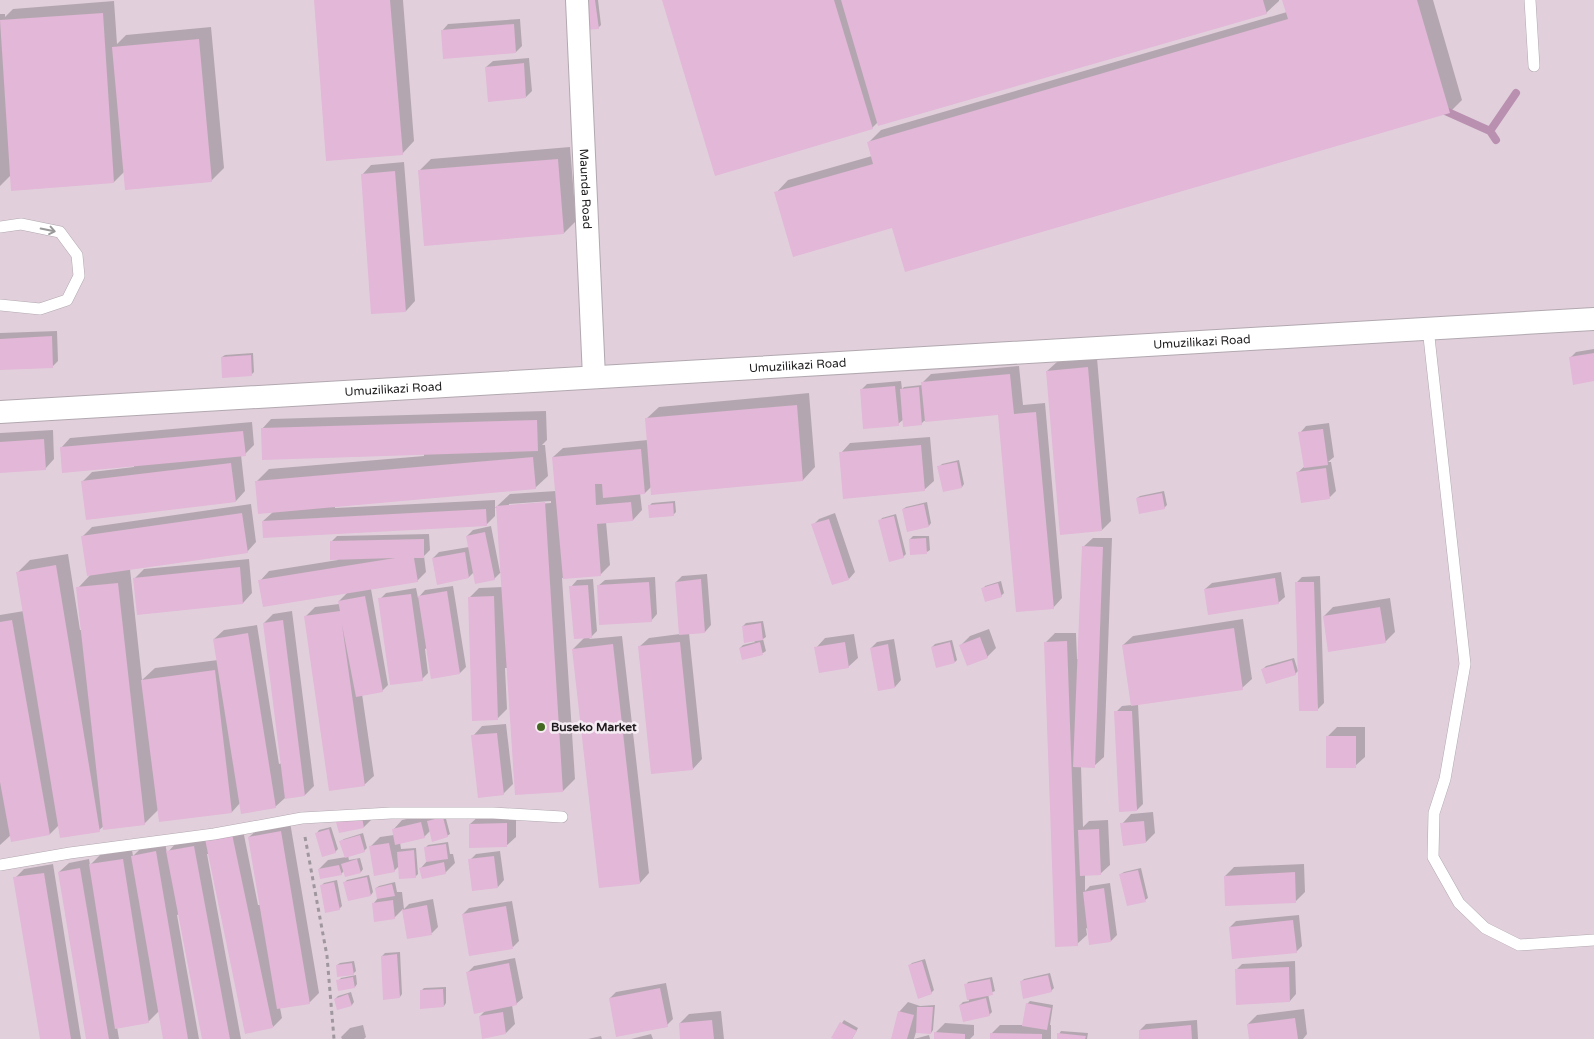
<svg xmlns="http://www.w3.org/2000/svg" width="1594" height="1039" viewBox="0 0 1594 1039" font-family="'Varela Round',sans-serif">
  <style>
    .built { fill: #e1d0dc }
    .shadow { fill: #0003; fill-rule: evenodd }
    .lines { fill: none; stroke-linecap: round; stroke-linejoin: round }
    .stream { stroke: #ba90b0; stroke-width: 8 }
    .building { fill: #e2b7d7 }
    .service-casing { stroke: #b2a8af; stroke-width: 12 }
    .minor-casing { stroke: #b2a8af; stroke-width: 24 }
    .path { stroke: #9f979d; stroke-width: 3; stroke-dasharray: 4 4; stroke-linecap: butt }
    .service { stroke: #fff; stroke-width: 11 }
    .minor { stroke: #fff; stroke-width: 22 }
    .oneway { stroke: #9a999a }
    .poi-dot { fill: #446821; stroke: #f6ecf3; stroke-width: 2 }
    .labels { text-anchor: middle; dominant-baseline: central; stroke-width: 5; stroke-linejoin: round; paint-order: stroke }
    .street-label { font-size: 12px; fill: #1f1c1e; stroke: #f6ecf3 }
    .poi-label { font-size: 12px; font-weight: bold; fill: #1f1c1e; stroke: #f6ecf3; text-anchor: start }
  </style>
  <rect width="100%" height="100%" fill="#e9dee6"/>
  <!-- built -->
  <path class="built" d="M 0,0 L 1594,0 L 1594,1039 L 0,1039 Z"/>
  <!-- shadow -->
  <path class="shadow" d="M 315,0 L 403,0 L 414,141 L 402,154 Z
    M 582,0 L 598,0 L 601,25 L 598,28 Z
    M 664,0 L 1279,0 L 1279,1 L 1266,13 L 878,122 L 872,128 Z
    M 1284,0 L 1433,0 L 1462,100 L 1450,112 L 776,193 L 788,180 L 872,156 L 868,143 L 881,130 L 1287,12 Z
    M 114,1 L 117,44 L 126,35 L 211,27 L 224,168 L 211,181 L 125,171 L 114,182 L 11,175 L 0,186 L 0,14 L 5,14 L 5,17 L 13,9 Z
    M 520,19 L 522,46 L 516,52 L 442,31 L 448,24 Z
    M 529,58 L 532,91 L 526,97 L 486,67 L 493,61 Z
    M 570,147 L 576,221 L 564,233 L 419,171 L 431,159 Z
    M 404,162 L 415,301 L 406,311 L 373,313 L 362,175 L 371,165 Z
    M 57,331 L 58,361 L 52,367 L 0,369 L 0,333 Z
    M 1594,349 L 1594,380 L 1570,358 L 1576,352 Z
    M 253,353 L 254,372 L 251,375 L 222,357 L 225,355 Z
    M 1097,358 L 1111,521 L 1102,530 L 1047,371 L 1057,362 Z
    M 1019,366 L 1023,405 L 1045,403 L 1062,598 L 1053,608 L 1000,414 L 924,421 L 921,424 L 904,419 L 898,424 L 861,390 L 867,384 L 901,381 L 902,389 L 904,387 L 922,385 L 922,383 L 931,374 Z
    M 809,393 L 815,467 L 803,480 L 652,486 L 645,493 L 640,493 L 642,510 L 633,520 L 606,522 L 610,565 L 600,575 L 562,578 L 575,779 L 563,791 L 508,668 L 505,668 L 507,709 L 497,719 L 469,598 L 479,588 L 503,587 L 497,508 L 495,508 L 510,494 L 556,491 L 553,457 L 563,448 L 648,440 L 646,419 L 659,407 ZM 551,501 L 551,503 L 509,506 L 509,504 Z
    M 546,411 L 547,440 L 542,445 L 545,445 L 548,476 L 535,488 L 335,506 L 335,508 L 495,500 L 495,516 L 486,525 L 263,521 L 273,512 L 256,482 L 269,469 L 424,456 L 424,453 L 262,429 L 271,419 Z
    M 252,422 L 254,445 L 245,454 L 241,455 L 245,491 L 236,501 L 87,519 L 82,482 L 92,472 L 134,467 L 134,465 L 61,448 L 70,438 Z
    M 1329,423 L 1334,457 L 1328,462 L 1331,462 L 1336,491 L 1330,497 L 1297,473 L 1305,466 L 1300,433 L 1306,426 Z
    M 53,430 L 54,459 L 45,469 L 0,472 L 0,433 Z
    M 930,437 L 934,481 L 924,490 L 841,453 L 850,443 Z
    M 959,460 L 964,484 L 962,487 L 939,467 L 942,464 Z
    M 1164,491 L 1167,505 L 1164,508 L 1137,498 L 1140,496 Z
    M 675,501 L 676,512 L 673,515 L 649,506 L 652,503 Z
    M 927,502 L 931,523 L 929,526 L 903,509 L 906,507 Z
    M 251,504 L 256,542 L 247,552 L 130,569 L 142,680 L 155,668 L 218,660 L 214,639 L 224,630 L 257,625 L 279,764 L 282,763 L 264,623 L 273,614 L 292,611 L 314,786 L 305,795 L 285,798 L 275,807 L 240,803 L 232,812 L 159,809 L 144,824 L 104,826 L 99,830 L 59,825 L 50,834 L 11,835 L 0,845 L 0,615 L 24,611 L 17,573 L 30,560 L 68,554 L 80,630 L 82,630 L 78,588 L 91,574 L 83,536 L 92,527 Z
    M 835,513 L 855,572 L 849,579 L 813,525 L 819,519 Z
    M 896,514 L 906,554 L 903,557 L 880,521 L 882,518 Z
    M 491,526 L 500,572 L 501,572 L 494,579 L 474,572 L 469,577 L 438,583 L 433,558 L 439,552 L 469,547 L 467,536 L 473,530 Z
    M 429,534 L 430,550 L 424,556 L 426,572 L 417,581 L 371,589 L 388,685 L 382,691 L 362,694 L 374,776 L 364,785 L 305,617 L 315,607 L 339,604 L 339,601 L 348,592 L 260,581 L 269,571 L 338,560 L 331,542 L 337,536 Z
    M 913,536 L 929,536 L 930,550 L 927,552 L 910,539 Z
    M 1093,538 L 1112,538 L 1104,757 L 1094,766 L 1081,766 L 1083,827 L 1089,821 L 1108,820 L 1110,865 L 1100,874 L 1085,875 L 1085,891 L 1090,886 L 1110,883 L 1117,935 L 1111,941 L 1086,928 L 1087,935 L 1077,944 L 1045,643 L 1055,633 L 1076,633 L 1077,659 L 1079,659 L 1083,547 Z
    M 249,559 L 252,593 L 243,603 L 138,613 L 135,578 L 144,569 Z
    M 1281,572 L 1285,597 L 1278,603 L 1205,589 L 1212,583 Z
    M 707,574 L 711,625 L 705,632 L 689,633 L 702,759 L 693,769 L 639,647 L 649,638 L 680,634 L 676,582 L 682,576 Z
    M 1320,576 L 1324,703 L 1318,709 L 1296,583 L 1302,577 Z
    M 655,577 L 657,614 L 651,621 L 598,586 L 605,580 Z
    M 593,579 L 597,631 L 589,639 L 622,636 L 649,873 L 640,883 L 573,649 L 585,637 L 571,587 L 577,580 Z
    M 1001,581 L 1004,593 L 1001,596 L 983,589 L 985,586 Z
    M 453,586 L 466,667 L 460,673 L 427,648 L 425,649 L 428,673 L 422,679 L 380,599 L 386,593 L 416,588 L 418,598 L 425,590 Z
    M 1390,598 L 1395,632 L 1385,642 L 1324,616 L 1333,607 Z
    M 1243,619 L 1252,679 L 1242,688 L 1138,704 L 1143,804 L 1137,810 L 1116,712 L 1122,706 L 1132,705 L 1123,645 L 1133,636 Z
    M 763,621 L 766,637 L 763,639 L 766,651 L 763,653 L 743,659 L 740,648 L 743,645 L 755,642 L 743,626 L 746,623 Z
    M 989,629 L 996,648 L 987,657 L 960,646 L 970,636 Z
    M 854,634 L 858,658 L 848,667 L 816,648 L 825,638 Z
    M 894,639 L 901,680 L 895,687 L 879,689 L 871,648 L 877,642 Z
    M 952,640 L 957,660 L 955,662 L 932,647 L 935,644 Z
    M 1294,658 L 1298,671 L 1295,674 L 1263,669 L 1266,666 Z
    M 506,724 L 513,784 L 503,794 L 473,736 L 482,726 Z
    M 1337,727 L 1365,727 L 1365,757 L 1355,766 L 1328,736 Z
    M 371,808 L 373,818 L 364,827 L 340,832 Z
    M 1153,812 L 1155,833 L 1146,842 L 1122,824 L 1131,814 Z
    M 430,814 L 432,819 L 445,815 L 450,834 L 447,836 L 431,830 L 424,837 L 400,842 L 401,849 L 416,848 L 418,874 L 415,877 L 399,866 L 394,871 L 370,847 L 380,837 L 394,835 L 393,830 L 402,820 Z
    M 516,814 L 516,837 L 506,846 L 470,824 L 480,815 Z
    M 290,822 L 319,993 L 309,1003 L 280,1008 L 282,1018 L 273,1027 L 209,854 L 207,854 L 241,1039 L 203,1039 L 180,914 L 177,915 L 199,1039 L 164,1039 L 159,1011 L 148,1022 L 117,1027 L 119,1039 L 88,1039 L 59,872 L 69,863 L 89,859 L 90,865 L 100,855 L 132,850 L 133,856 L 142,847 L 165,843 L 167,853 L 177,842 L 203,837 L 204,841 L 215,830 L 242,825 L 258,905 L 261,905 L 249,837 L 259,828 Z
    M 331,827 L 338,849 L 335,852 L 317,833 L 319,830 Z
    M 363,833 L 367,848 L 364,851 L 348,856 L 349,860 L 360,858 L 363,869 L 361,872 L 344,871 L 341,874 L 319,869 L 328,860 L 346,857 L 341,841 L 344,839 Z
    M 448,842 L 450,854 L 453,854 L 455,863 L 445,873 L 421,868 L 427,861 L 425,848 L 428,845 Z
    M 500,851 L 504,880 L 498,887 L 470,860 L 476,854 Z
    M 53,864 L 81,1039 L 41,1039 L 15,878 L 24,869 Z
    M 1304,864 L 1305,892 L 1296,901 L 1225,876 L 1234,867 Z
    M 1141,868 L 1148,898 L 1145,900 L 1121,874 L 1124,872 Z
    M 369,875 L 373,892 L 371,895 L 345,882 L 347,880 Z
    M 337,880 L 342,906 L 339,909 L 321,886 L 324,883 Z
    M 395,882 L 397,892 L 402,892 L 404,909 L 409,904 L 433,899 L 438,927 L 432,933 L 408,938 L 403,909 L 394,918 L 373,904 L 378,898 L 376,888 L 379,886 Z
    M 512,901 L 519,941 L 513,947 L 463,914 L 469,908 Z
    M 1299,915 L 1302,946 L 1296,952 L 1230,927 L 1236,921 Z
    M 400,952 L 402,994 L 400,997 L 382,956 L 385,953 Z
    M 515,958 L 523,998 L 516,1004 L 512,1005 L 515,1024 L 506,1033 L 480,1016 L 486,1010 L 468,972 L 474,966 Z
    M 925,959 L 934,990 L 931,993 L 909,966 L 912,963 Z
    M 354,961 L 356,971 L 353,974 L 337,965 L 340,963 Z
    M 1295,961 L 1296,994 L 1290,1001 L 1236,970 L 1242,964 Z
    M 1050,973 L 1054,988 L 1051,991 L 1021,982 L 1024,979 Z
    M 356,975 L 357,984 L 355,987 L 338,981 L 341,978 Z
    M 992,977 L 995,991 L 988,994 L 992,1012 L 989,1015 L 960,1005 L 963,1002 L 969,1001 L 966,985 L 968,982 Z
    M 666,983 L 673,1019 L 667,1025 L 610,998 L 616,992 Z
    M 446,987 L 446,1003 L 444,1006 L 421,991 L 424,988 Z
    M 351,992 L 354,1002 L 352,1005 L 338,1009 L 335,999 L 338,996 Z
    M 1030,1001 L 1053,1005 L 1050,1025 L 1051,1025 L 1051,1039 L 991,1039 L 991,1034 L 1000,1025 L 1024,1025 L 1027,1004 Z
    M 908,1002 L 920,1006 L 935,1005 L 933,1030 L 931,1033 L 916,1032 L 914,1039 L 929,1035 L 930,1039 L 892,1039 L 899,1012 Z
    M 1304,1009 L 1307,1034 L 1303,1039 L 1250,1039 L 1248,1024 L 1257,1015 Z
    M 721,1011 L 724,1039 L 682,1039 L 680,1023 L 689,1014 Z
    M 844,1020 L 858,1028 L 852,1039 L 836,1039 L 833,1037 Z
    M 1197,1020 L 1198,1039 L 1141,1039 L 1140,1030 L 1146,1024 Z
    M 945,1023 L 974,1025 L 974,1035 L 970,1039 L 935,1039 L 936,1032 Z
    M 363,1025 L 366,1037 L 364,1039 L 342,1039 L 341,1037 L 350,1028 Z
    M 1061,1031 L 1088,1033 L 1087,1039 L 1058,1039 L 1059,1034 Z
    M 651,1034 L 653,1039 L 631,1039 Z
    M 601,1036 L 602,1039 L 588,1039 Z"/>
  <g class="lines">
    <!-- stream -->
    <path class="stream" d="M 1441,109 L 1490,131 L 1496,140
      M 1490,131 L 1516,93"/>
  </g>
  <!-- building -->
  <path class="building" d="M 314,0 L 390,0 L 403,155 L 326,161 Z
    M 581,0 L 595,0 L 599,29 L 585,30 Z
    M 662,0 L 834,0 L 873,129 L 715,176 Z
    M 841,0 L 1263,0 L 1267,14 L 878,126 Z
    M 1282,0 L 1417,0 L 1450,113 L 905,272 L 892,228 L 793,257 L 774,192 L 873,164 L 867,142 L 1288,19 Z
    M 103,13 L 114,183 L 11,191 L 0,20 Z
    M 514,24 L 516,53 L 443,59 L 441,30 Z
    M 199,39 L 212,182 L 125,190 L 112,47 Z
    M 524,63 L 526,98 L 488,102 L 485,67 Z
    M 558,159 L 564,234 L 424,246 L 418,170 Z
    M 395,171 L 406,312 L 371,314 L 361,174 Z
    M 52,336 L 53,368 L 0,370 L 0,339 Z
    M 1594,353 L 1594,381 L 1573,385 L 1569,357 Z
    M 251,355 L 252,376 L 222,378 L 221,357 Z
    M 1088,367 L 1102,531 L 1060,535 L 1046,371 Z
    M 1010,374 L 1014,414 L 1036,412 L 1054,609 L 1016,612 L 998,415 L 925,422 L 921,382 Z
    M 895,386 L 899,426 L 863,429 L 860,389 Z
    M 919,387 L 922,425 L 903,427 L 900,389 Z
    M 797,405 L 803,481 L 651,495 L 645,418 Z
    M 537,420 L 538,451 L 262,460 L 261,428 Z
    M 1323,429 L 1328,465 L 1304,468 L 1298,432 Z
    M 243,431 L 246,456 L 62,473 L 60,447 Z
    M 44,439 L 46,470 L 0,473 L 0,442 Z
    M 921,445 L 925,491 L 843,499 L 839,452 Z
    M 641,449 L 645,494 L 603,498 L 602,484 L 595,484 L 596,505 L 631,502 L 633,521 L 597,524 L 601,576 L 563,579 L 552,457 Z
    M 533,457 L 536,489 L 258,514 L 255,481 Z
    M 957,462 L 962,488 L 943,492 L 937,466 Z
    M 231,463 L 236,502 L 86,520 L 81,481 Z
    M 1326,468 L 1330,499 L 1301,503 L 1296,472 Z
    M 1162,493 L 1165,509 L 1139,514 L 1136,498 Z
    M 545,502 L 563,792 L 515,795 L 496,506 Z
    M 673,503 L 674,516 L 649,518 L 648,505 Z
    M 924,504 L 929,527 L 907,532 L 902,509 Z
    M 486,509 L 487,526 L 263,538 L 262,521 Z
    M 242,513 L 248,553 L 87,576 L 81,536 Z
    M 894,516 L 904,558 L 889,562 L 878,520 Z
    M 829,519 L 849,580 L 832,585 L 811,524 Z
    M 485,532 L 495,580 L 475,584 L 466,536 Z
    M 926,538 L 927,554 L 910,555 L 909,539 Z
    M 424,539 L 424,558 L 414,558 L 418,582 L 263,607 L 258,580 L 395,558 L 330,560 L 330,541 Z
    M 1082,546 L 1103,547 L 1095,768 L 1073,767 Z
    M 465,552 L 469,578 L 437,585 L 432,558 Z
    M 56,565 L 100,832 L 60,838 L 16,572 Z
    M 240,567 L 243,604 L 137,615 L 133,578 Z
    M 1275,578 L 1279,604 L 1208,615 L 1204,589 Z
    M 701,579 L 705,633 L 679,635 L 675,582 Z
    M 649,582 L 652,622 L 599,625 L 597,585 Z
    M 1295,582 L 1314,582 L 1318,711 L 1299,711 Z
    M 118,583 L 145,825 L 103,830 L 76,587 Z
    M 998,583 L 1002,597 L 985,602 L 981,588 Z
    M 588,585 L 592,638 L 574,639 L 569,586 Z
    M 447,591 L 460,674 L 431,679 L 418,596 Z
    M 411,594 L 423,681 L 390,685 L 378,598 Z
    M 365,596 L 383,692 L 356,697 L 342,625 L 365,786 L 329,791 L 304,616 L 340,611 L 338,601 Z
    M 494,596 L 498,720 L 472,721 L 468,597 Z
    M 1380,607 L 1386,643 L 1328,652 L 1323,616 Z
    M 12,620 L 50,835 L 11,842 L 0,782 L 0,622 Z
    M 283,620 L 305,796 L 285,799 L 263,623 Z
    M 761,623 L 763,640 L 744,643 L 742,626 Z
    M 1234,628 L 1243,690 L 1131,706 L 1122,645 Z
    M 248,633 L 276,808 L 241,814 L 213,639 Z
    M 980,637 L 988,658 L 967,666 L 959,645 Z
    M 1067,641 L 1078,946 L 1055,947 L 1044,642 Z
    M 680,642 L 693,770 L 651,774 L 638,646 Z
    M 760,642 L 763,655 L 742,660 L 739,648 Z
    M 845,642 L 849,668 L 819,673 L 814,647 Z
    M 950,642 L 955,663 L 936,668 L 931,647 Z
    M 613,644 L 640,884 L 599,888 L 572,649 Z
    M 888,644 L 895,688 L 878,691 L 870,648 Z
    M 1292,660 L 1296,675 L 1266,684 L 1261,669 Z
    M 215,670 L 232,813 L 159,822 L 141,680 Z
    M 1114,711 L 1132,711 L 1137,811 L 1119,812 Z
    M 497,733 L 504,795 L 478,798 L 471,735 Z
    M 1326,736 L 1356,736 L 1356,768 L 1326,768 Z
    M 362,817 L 364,828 L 339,833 L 336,822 Z
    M 443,817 L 448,837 L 432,842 L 427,821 Z
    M 1144,821 L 1146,843 L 1123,846 L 1120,823 Z
    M 421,822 L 425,838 L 395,845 L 392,829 Z
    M 507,823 L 507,847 L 469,848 L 469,824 Z
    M 329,829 L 336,853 L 322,857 L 315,833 Z
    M 1099,829 L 1101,875 L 1080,876 L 1078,830 Z
    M 281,831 L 310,1004 L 277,1009 L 248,837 Z
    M 232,834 L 273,1028 L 245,1034 L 205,839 Z
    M 360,835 L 365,852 L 345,858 L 339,841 Z
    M 389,843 L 395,872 L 374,876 L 369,846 Z
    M 446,844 L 448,859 L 426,862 L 424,847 Z
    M 194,846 L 230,1039 L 202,1039 L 166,851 Z
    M 414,850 L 416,878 L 399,879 L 397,852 Z
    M 156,851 L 188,1039 L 163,1039 L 131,856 Z
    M 494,856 L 498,888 L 472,891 L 468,859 Z
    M 123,859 L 149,1023 L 115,1029 L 89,864 Z
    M 357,859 L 361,873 L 345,877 L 341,864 Z
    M 444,862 L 446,874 L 422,879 L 419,868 Z
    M 339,865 L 342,875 L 320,879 L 318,869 Z
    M 80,868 L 109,1039 L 86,1039 L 58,872 Z
    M 1138,870 L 1146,902 L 1127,906 L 1119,874 Z
    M 1295,872 L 1296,903 L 1225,906 L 1224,876 Z
    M 44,873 L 71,1039 L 40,1039 L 13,877 Z
    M 367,877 L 371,896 L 348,901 L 343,882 Z
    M 334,882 L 340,910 L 325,913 L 320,885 Z
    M 392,884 L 395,896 L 377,899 L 375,888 Z
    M 1104,888 L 1111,942 L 1089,945 L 1083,892 Z
    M 393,900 L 395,919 L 374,922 L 372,903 Z
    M 427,905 L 432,935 L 407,939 L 402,910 Z
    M 506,906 L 513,949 L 469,956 L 462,914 Z
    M 1293,920 L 1297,953 L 1232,959 L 1229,927 Z
    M 397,954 L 400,998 L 383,1000 L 381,956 Z
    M 922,961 L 932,994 L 918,999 L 908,965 Z
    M 352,963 L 354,975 L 337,977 L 336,965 Z
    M 509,963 L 517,1005 L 474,1014 L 466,972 Z
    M 1289,967 L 1290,1002 L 1236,1005 L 1235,969 Z
    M 1048,975 L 1052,992 L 1023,999 L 1020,981 Z
    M 353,977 L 355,988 L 338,991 L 336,980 Z
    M 990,979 L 993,995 L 967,1000 L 964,984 Z
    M 660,988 L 668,1027 L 616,1037 L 609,998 Z
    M 443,989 L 444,1007 L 420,1009 L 420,990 Z
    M 348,994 L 352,1006 L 337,1010 L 334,999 Z
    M 986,998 L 990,1016 L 963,1022 L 959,1005 Z
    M 1026,1003 L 1051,1008 L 1047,1030 L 1022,1026 Z
    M 917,1007 L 933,1007 L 931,1034 L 916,1033 Z
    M 898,1011 L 914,1015 L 907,1039 L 891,1039 Z
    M 503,1012 L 506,1034 L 482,1039 L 479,1016 Z
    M 1295,1018 L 1298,1039 L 1249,1039 L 1247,1024 Z
    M 712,1020 L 714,1039 L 680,1039 L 679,1023 Z
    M 840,1022 L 857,1031 L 852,1039 L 834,1039 L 831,1038 Z
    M 1191,1025 L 1192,1039 L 1139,1039 L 1139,1030 Z
    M 934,1032 L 965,1034 L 965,1039 L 934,1039 Z
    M 990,1033 L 1042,1034 L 1042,1039 L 990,1039 Z
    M 1057,1033 L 1086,1036 L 1085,1039 L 1057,1039 Z"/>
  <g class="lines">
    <!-- service casing -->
    <g class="service-casing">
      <path id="service" d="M 1530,0 L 1534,66
        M 0,227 L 21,224 L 60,232 L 77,255 L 79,276 L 67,300 L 40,309 L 0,305
        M 1428,328 L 1465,664 L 1445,779 L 1434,813 L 1433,857 L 1459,903 L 1485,928 L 1519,945 L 1594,940
        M 0,865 L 70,853 L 214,834 L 302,818 L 391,813 L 493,813 L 562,817"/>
    </g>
    <!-- minor casing -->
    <g class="minor-casing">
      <g id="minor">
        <path id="s1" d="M 577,0 L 594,377"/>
        <path id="s2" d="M 0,412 L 1594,319"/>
      </g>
    </g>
    <!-- path -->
    <path class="path" d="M 305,837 L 327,956 L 334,1039"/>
    <!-- service -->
    <use href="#service" class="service"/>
    <!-- minor -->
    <use href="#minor" class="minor"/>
  </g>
  <!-- one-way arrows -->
  <defs><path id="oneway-shaft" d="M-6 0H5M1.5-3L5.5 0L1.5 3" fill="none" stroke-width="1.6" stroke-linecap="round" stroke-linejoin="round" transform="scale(1.25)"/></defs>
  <use class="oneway" href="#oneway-shaft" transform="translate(48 230) rotate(11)"/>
  <!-- markers -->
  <circle class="poi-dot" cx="541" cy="727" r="5"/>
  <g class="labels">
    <!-- street labels -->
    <g class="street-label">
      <text stroke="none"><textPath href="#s1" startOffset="189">Maunda Road</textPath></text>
      <text stroke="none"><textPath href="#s2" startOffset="1204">Umuzilikazi Road</textPath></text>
      <text stroke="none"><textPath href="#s2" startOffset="799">Umuzilikazi Road</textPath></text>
      <text stroke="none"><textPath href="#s2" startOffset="394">Umuzilikazi Road</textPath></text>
    </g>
    <!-- poi labels -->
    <g class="poi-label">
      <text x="551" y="727">Buseko Market</text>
    </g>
  </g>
</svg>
